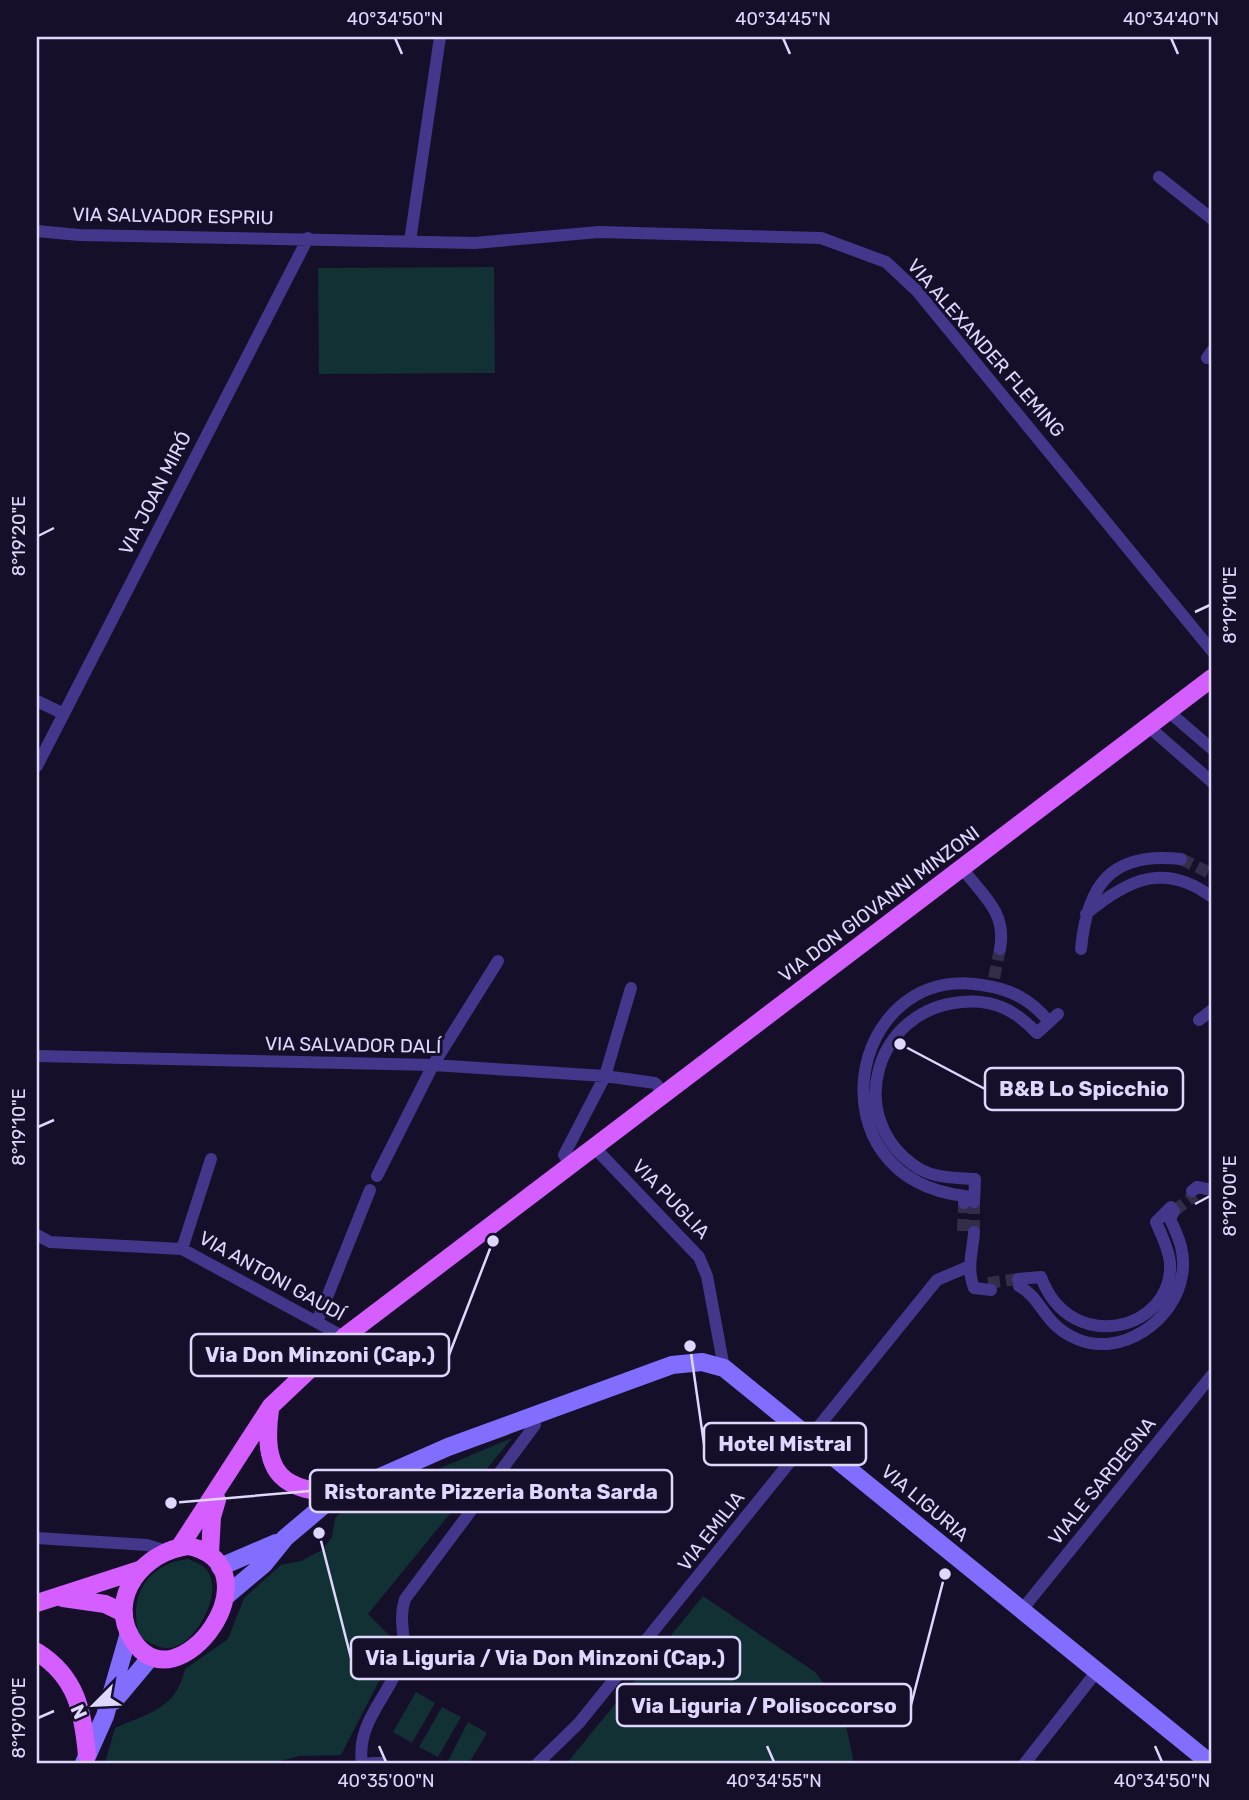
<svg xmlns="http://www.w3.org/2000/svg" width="1249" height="1800" viewBox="0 0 1249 1800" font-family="Rubik,sans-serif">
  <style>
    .green { fill: #113134 }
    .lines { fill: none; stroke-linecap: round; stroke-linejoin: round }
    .street-tunnel { stroke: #342d49; stroke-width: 12; stroke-dasharray: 12 6; stroke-linecap: butt }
    .street { stroke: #43378b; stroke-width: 12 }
    .secondary { stroke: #816eff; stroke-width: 18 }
    .primary { stroke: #d45eff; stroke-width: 18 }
    .ticks { fill: none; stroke: #e0d7ff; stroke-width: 2.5 }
    .labels { text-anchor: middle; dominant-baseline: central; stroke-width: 6; stroke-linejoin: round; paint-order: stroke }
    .street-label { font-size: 19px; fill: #e0d7ff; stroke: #160f29 }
    .leader { fill: none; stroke: #e0d7ff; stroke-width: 2.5 }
    .callout-dot { fill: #e0d7ff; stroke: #160f29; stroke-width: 2.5 }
    .callout { fill: #160f29; stroke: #e0d7ff; stroke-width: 2.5 }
    .callout-label { font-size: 21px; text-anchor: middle; font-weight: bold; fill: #e0d7ff }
    .neatline { fill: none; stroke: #e0d7ff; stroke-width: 2.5 }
    .ticks-label { font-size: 18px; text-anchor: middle; fill: #e0d7ff }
  </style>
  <rect width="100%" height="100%" fill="#160f29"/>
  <!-- green -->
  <path class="green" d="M 494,267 L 495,373 L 319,374 L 318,268 Z
    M 512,1438 L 368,1614 L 398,1644 L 341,1755 L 300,1756 L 272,1763 L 105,1763 L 115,1728 C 149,1713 176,1709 185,1669 L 228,1639 L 244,1598 L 281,1565 L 301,1561 L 322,1550 L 332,1537 L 335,1518 L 345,1508 Z
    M 188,1559 C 194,1562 202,1564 206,1569 C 226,1591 194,1651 165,1648 C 156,1647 148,1641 140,1637 C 127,1598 146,1564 188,1559 Z
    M 703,1596 L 815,1672 L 842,1707 L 854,1763 L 567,1763 Z
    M 416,1692 L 435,1703 L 412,1743 L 393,1732 Z
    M 442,1707 L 461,1717 L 438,1757 L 419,1747 Z
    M 468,1722 L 487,1733 L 469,1763 L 447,1763 Z"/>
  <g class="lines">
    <!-- street-tunnel -->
    <path class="street-tunnel" d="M 1181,859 L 1212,874
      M 994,978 L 1000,949
      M 1174,1211 L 1195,1195
      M 963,1231 L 964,1203
      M 974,1232 L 974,1202
      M 988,1283 L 1018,1279"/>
    <!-- street -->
    <path class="street" d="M 1159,177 L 1212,219
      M 37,231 L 79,235 L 475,243 L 599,232 L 821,238 L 886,262 L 916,290 L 1212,651
      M 410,241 L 440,37
      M 1207,358 L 1212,351
      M 37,701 L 64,714
      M 1169,712 L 1212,749
      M 1149,727 L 1212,782
      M 37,766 L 308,238
      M 962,868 C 983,896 1007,912 1000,949
      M 1086,914 C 1127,880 1164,861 1212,897
      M 1081,949 C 1087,885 1111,851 1181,859
      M 1199,1020 L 1212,1010
      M 37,1056 L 433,1065 L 605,1076 L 655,1083 L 663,1092
      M 593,1146 L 699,1257 L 707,1276 L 724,1368
      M 570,1163 L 564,1155 L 605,1076 L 631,988
      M 377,1176 L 433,1065 L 498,961
      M 1192,1191 L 1197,1187 L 1212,1190
      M 974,1202 L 975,1179 C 956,1178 934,1178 918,1168 C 843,1120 874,1009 962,1002 C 994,999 1015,1010 1037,1033 L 1058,1014
      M 964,1203 L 965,1196 C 809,1178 847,963 982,985 C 1010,989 1031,999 1049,1022
      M 974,1232 C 973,1251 966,1268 974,1288
      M 37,1235 L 50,1242 L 182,1249 L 344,1337
      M 182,1249 L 211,1159
      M 1018,1279 L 1041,1277 C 1071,1358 1174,1329 1170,1263 C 1169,1249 1161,1234 1156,1222 L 1171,1207
      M 1019,1286 C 1043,1299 1043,1325 1077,1339 C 1121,1358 1175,1321 1182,1275 C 1186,1254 1179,1238 1170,1219 L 1174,1211
      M 974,1288 L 991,1290
      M 317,1322 L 370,1190
      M 37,1538 L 147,1545 L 166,1551
      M 1021,1611 L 1212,1375
      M 362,1763 C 356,1721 390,1696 402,1658 C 408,1637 397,1624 405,1599 L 535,1425 L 533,1416
      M 371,1763 L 382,1763
      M 538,1763 L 579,1723 L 937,1280 L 970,1266
      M 1025,1763 L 1097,1671"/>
    <!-- secondary -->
    <path class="secondary" d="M 220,1567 L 276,1543
      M 226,1596 L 264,1564 L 285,1538 L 324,1505 L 346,1492 L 448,1447 L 672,1365 L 702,1362 L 724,1368 L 1210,1763
      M 114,1701 L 150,1658
      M 84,1763 L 105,1716 L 129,1633"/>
    <!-- primary -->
    <path class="primary" d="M 270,1410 C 261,1473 282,1494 346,1492
      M 188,1546 C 282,1565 177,1713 132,1639 C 106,1596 145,1551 188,1546 Z
      M 179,1548 L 271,1406 L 344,1337 L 1212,678
      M 210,1553 L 212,1517 L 217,1500
      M 63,1598 L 105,1604 L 124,1613
      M 37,1603 L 139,1570
      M 37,1652 C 77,1677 83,1712 87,1755"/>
  </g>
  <!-- ticks -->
  <path class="ticks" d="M 395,38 L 402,54M 783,38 L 790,54M 1171,38 L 1178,54M 38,536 L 54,528M 1195,612 L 1210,605M 38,1127 L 54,1120M 1195,1204 L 1210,1196M 38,1718 L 54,1711M 379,1746 L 386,1762M 767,1746 L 774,1762M 1155,1746 L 1162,1762"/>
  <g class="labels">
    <!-- street labels -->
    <g class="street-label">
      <text transform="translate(173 216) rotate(1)">VIA SALVADOR ESPRIU</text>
      <text transform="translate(986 348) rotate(49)">VIA ALEXANDER FLEMING</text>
      <text transform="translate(155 493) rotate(-63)">VIA JOAN MIRÓ</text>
      <text transform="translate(879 904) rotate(-37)">VIA DON GIOVANNI MINZONI</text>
      <text transform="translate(353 1045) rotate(1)">VIA SALVADOR DALÍ</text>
      <text transform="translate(671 1199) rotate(46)">VIA PUGLIA</text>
      <text transform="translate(272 1276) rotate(29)">VIA ANTONI GAUDÍ</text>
      <text transform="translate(1102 1481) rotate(-51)">VIALE SARDEGNA</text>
      <text transform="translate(925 1503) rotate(40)">VIA LIGURIA</text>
      <text transform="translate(711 1531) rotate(-52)">VIA EMILIA</text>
    </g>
  </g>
  <!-- callouts -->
  <path class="leader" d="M900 1044L985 1089M493 1241L449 1355M690 1346L704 1444M171 1503L310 1491M319 1533L351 1658M945 1574L911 1705"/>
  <g class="callout-dot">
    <circle cx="900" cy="1044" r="7"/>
    <circle cx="493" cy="1241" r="7"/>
    <circle cx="690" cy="1346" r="7"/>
    <circle cx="171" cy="1503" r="7"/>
    <circle cx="319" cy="1533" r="7"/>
    <circle cx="945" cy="1574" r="7"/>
  </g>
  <g class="callout">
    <rect x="985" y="1068" width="198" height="42" rx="7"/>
    <rect x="191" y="1334" width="258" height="42" rx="7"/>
    <rect x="704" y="1423" width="162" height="42" rx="7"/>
    <rect x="310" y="1470" width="362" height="42" rx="7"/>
    <rect x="351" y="1637" width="389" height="42" rx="7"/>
    <rect x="617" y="1684" width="294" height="42" rx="7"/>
  </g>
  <g class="callout-label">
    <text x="1084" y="1096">B&amp;B Lo Spicchio</text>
    <text x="320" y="1362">Via Don Minzoni (Cap.)</text>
    <text x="785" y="1451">Hotel Mistral</text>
    <text x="491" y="1499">Ristorante Pizzeria Bonta Sarda</text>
    <text x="545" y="1665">Via Liguria / Via Don Minzoni (Cap.)</text>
    <text x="764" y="1713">Via Liguria / Polisoccorso</text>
  </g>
  <!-- border -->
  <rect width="1249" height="1800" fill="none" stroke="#160f29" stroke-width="77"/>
  <!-- north arrow -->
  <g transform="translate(94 1705) rotate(246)" stroke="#160f29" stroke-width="5" paint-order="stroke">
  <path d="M0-5L12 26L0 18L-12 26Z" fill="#e0d7ff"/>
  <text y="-10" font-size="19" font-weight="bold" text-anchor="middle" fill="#e0d7ff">N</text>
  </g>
  <rect x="38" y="38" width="1172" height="1724" class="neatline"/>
  <g class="ticks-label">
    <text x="395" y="25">40°34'50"N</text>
    <text x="783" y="25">40°34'45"N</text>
    <text x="1171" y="25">40°34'40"N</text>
    <text transform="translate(19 536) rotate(-90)" y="6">8°19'20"E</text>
    <text transform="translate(1230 605) rotate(-90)" y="6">8°19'10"E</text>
    <text transform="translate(19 1127) rotate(-90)" y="6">8°19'10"E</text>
    <text transform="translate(1230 1196) rotate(-90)" y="6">8°19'00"E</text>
    <text transform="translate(19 1718) rotate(-90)" y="6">8°19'00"E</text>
    <text x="386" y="1787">40°35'00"N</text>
    <text x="774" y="1787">40°34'55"N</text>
    <text x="1162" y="1787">40°34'50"N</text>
  </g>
</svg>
